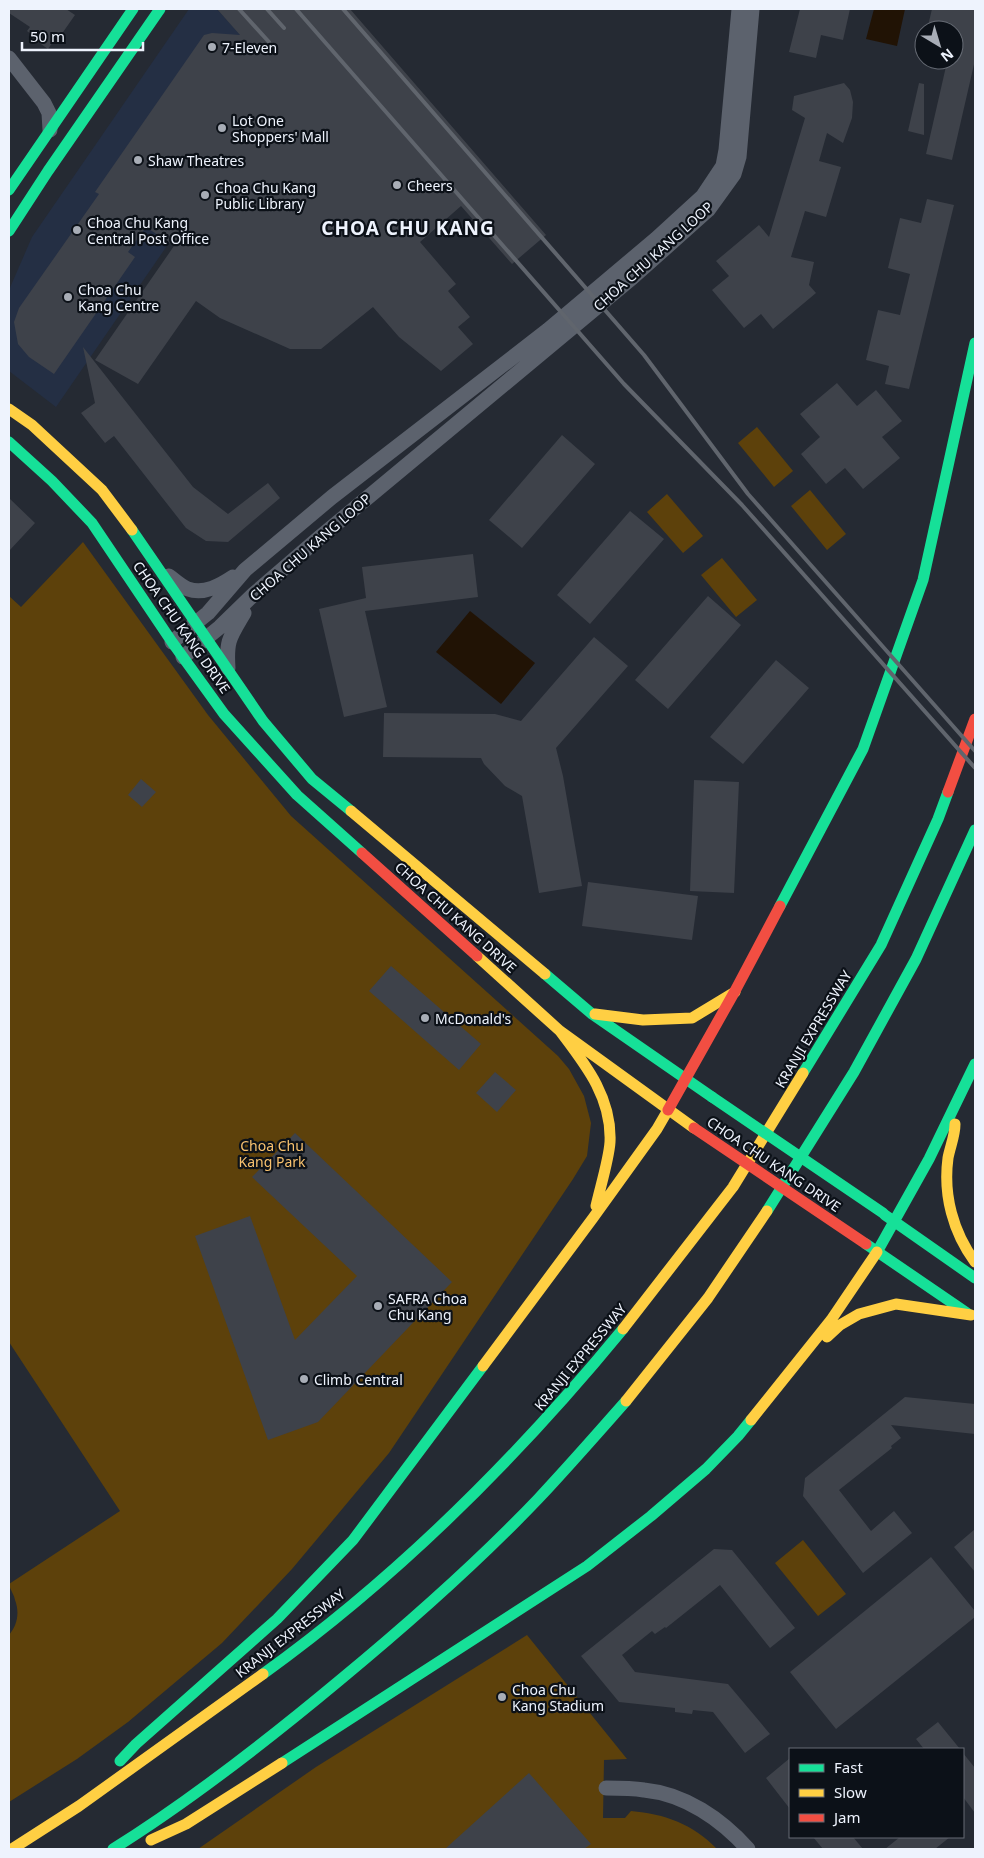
<svg xmlns="http://www.w3.org/2000/svg" width="984" height="1858" viewBox="0 0 984 1858" font-family="'Noto Sans',sans-serif">
  <style>
    .built { fill: #242f44 }
    .green { fill: #5d410b }
    .water { fill: #211305 }
    .building { fill: #3e424a }
    .lines { fill: none; stroke-linecap: round; stroke-linejoin: round }
    .street { stroke: #5c626d; stroke-width: 15 }
    .fast { stroke: #16e098; stroke-width: 11 }
    .slow { stroke: #ffcf43; stroke-width: 11 }
    .jam { stroke: #f24e42; stroke-width: 11 }
    .rail { stroke: #60656d; stroke-width: 4 }
    .fast-bridge { stroke: #16e098; stroke-width: 11 }
    .jam-bridge { stroke: #f24e42; stroke-width: 11 }
    .poi-dot { fill: #a8adb6; stroke: #0c1118; stroke-width: 2 }
    .labels { text-anchor: middle; dominant-baseline: central; stroke-width: 4.5; stroke-linejoin: round; paint-order: stroke }
    .poi-label { font-size: 14px; fill: #eef3fd; stroke: #0c1118; text-anchor: start }
    .street-label { font-size: 14px; fill: #eef3fd; stroke: #0c1118 }
    .park-label { font-size: 14px; fill: #f8c26f; stroke: #0c1118 }
    .district-label { font-size: 19px; font-weight: bold; letter-spacing: 1px; fill: #eef3fd; stroke: #0c1118 }
  </style>
  <rect width="100%" height="100%" fill="#252a33"/>
  <!-- built -->
  <path class="built" d="M 189,9 L 217,9 L 299,100 L 182,224 L 56,407 L 9,371 L 9,290 L 32,237 Z"/>
  <!-- green -->
  <path class="green" d="M 757,427 L 793,471 L 774,487 L 738,443 Z
    M 810,490 L 846,534 L 827,550 L 791,506 Z
    M 667,494 L 703,536 L 683,553 L 647,512 Z
    M 83,542 L 208,715 L 291,816 L 558,1056 L 569,1069 L 584,1096 L 591,1123 L 587,1156 L 573,1179 L 389,1453 L 292,1569 L 222,1643 L 128,1722 L 77,1759 L 9,1802 L 9,1635 C 17,1626 20,1613 15,1600 C 14,1594 10,1590 9,1584 L 120,1511 L 9,1342 L 9,596 L 21,607 Z
    M 722,558 L 757,600 L 736,617 L 701,575 Z
    M 803,1540 L 846,1594 L 818,1616 L 775,1563 Z
    M 527,1635 L 627,1759 L 604,1760 L 603,1818 L 625,1818 L 631,1811 C 665,1814 693,1824 717,1849 L 198,1849 L 316,1767 Z"/>
  <!-- water -->
  <path class="water" d="M 874,9 L 905,9 L 897,46 L 866,39 Z
    M 470,611 L 535,663 L 501,704 L 436,652 Z"/>
  <!-- building -->
  <path class="building" d="M 9,9 L 66,9 L 75,15 L 61,35 L 59,33 L 48,49 L 34,39 L 35,37 L 27,31 L 30,27 L 9,13 Z
    M 217,9 L 350,9 L 546,235 L 512,264 L 461,206 L 420,242 L 456,284 L 448,291 L 470,317 L 458,327 L 473,344 L 441,371 L 399,337 L 373,307 L 321,349 L 290,349 L 220,318 L 196,301 L 138,384 L 95,360 L 174,246 L 146,227 L 128,252 L 135,257 L 54,374 L 29,357 L 18,344 L 14,322 L 19,308 L 99,194 L 95,192 L 204,35 L 212,33 L 240,35 Z
    M 800,9 L 850,9 L 843,40 L 821,35 L 816,58 L 789,52 Z
    M 932,9 L 975,9 L 975,60 L 952,160 L 926,154 L 947,62 L 954,63 L 954,30 L 927,30 Z
    M 844,83 L 850,90 L 853,102 L 852,118 L 843,143 L 827,133 L 819,161 L 841,167 L 826,217 L 805,211 L 791,257 L 814,262 L 809,285 L 816,293 L 773,329 L 761,314 L 744,328 L 712,290 L 729,276 L 716,261 L 759,225 L 769,237 L 805,118 L 792,110 L 794,96 Z
    M 919,83 L 924,84 L 924,135 L 908,131 Z
    M 927,199 L 954,205 L 909,389 L 885,384 L 889,366 L 866,360 L 878,310 L 900,315 L 910,274 L 888,268 L 900,218 L 921,223 Z
    M 83,347 L 193,487 L 228,514 L 268,483 L 280,498 L 228,542 L 206,541 L 186,528 L 114,436 L 105,443 L 81,413 L 95,403 Z
    M 837,383 L 857,406 L 876,390 L 902,421 L 882,437 L 900,458 L 863,489 L 845,468 L 826,484 L 801,454 L 820,437 L 800,414 Z
    M 562,435 L 595,464 L 522,548 L 489,520 Z
    M 9,498 L 35,523 L 9,551 Z
    M 630,511 L 664,539 L 590,624 L 557,595 Z
    M 473,554 L 478,597 L 365,611 L 387,707 L 344,717 L 319,609 L 366,598 L 362,567 Z
    M 708,596 L 741,625 L 668,709 L 635,680 Z
    M 594,637 L 628,666 L 556,748 L 563,776 L 582,886 L 539,893 L 522,796 L 505,786 L 484,764 L 481,758 L 383,757 L 384,713 L 495,714 L 521,721 Z
    M 776,660 L 809,688 L 743,764 L 710,737 Z
    M 141,779 L 156,792 L 142,807 L 128,795 Z
    M 694,780 L 739,782 L 734,893 L 690,891 Z
    M 588,882 L 698,896 L 692,940 L 582,926 Z
    M 391,966 L 481,1044 L 459,1070 L 369,991 Z
    M 495,1072 L 516,1090 L 497,1112 L 476,1093 Z
    M 295,1133 L 452,1282 L 318,1422 L 268,1440 L 195,1236 L 250,1216 L 295,1340 L 357,1276 L 252,1177 Z
    M 905,1397 L 975,1404 L 975,1434 L 891,1425 L 901,1438 L 891,1446 L 892,1448 L 839,1490 L 871,1531 L 894,1511 L 912,1533 L 863,1573 L 803,1496 L 805,1478 Z
    M 975,1529 L 975,1572 L 954,1547 Z
    M 714,1549 L 732,1550 L 795,1628 L 770,1648 L 720,1585 L 666,1628 L 665,1627 L 655,1634 L 652,1631 L 622,1655 L 635,1672 L 728,1684 L 770,1734 L 745,1753 L 713,1712 L 693,1710 L 692,1714 L 675,1712 L 675,1708 L 619,1702 L 581,1656 Z
    M 931,1557 L 975,1611 L 975,1617 L 836,1729 L 790,1672 Z
    M 938,1722 L 960,1749 L 924,1749 L 916,1739 Z
    M 963,1753 L 975,1768 L 975,1813 L 963,1797 Z
    M 790,1758 L 790,1809 L 766,1778 Z
    M 529,1773 L 591,1844 L 584,1849 L 445,1849 Z
    M 813,1837 L 853,1837 L 863,1849 L 823,1849 Z
    M 900,1837 L 950,1837 L 935,1849 L 885,1849 Z"/>
  <g class="lines">
    <!-- street -->
    <path class="street" d="M 9,58 L 44,103 L 49,113 L 50,130
      M 169,576 C 174,580 182,587 188,589 C 204,595 221,585 233,577
      M 172,642 L 208,613 L 245,570 L 332,497 L 548,330 L 656,239 L 703,196 L 723,166 L 726,150 L 739,9
      M 183,657 L 220,627 L 254,594 L 319,538 L 633,277 L 708,210 L 734,174 L 739,157 L 752,9
      M 228,668 C 226,640 230,637 244,613
      M 606,1788 C 619,1788 632,1788 644,1790 C 685,1794 721,1819 748,1849"/>
    <!-- fast -->
    <path class="fast" d="M 9,190 L 133,9
      M 9,231 L 48,171 L 160,9
      M 9,442 L 52,481 L 92,523 L 172,642 L 224,714 L 297,795 L 362,853
      M 132,530 L 263,721 L 312,779 L 351,811
      M 780,906 L 863,749 L 923,580 L 975,343
      M 545,974 L 592,1014 L 712,1097
      M 803,1073 L 881,945 L 938,819 L 948,792
      M 767,1211 L 854,1072 L 916,959 L 975,830
      M 885,1215 L 975,1278
      M 866,1244 L 967,1313
      M 877,1252 L 929,1159 L 975,1064
      M 263,1674 C 399,1576 517,1458 623,1329
      M 120,1761 L 136,1744 L 277,1619 L 353,1540 L 483,1366
      M 282,1763 L 587,1566 L 651,1516 L 706,1469 L 738,1436 L 751,1420
      M 113,1849 C 193,1799 268,1740 340,1680 C 409,1623 476,1564 538,1499 C 568,1467 597,1434 626,1401"/>
    <!-- slow -->
    <path class="slow" d="M 9,409 L 32,425 L 102,490 L 132,530
      M 351,811 L 545,974
      M 477,956 L 560,1031 L 694,1128
      M 595,1014 L 643,1020 L 692,1018 L 735,992
      M 560,1031 C 585,1064 612,1097 610,1142 C 609,1159 600,1188 596,1206
      M 955,1124 C 955,1136 950,1147 948,1158 C 943,1195 953,1232 975,1262
      M 623,1329 L 733,1187 L 803,1073
      M 827,1337 L 840,1325 L 859,1314 L 896,1304 L 971,1315
      M 483,1366 L 593,1218 L 657,1129 L 668,1110
      M 626,1401 L 708,1298 L 767,1211
      M 751,1420 L 831,1320 L 877,1252
      M 151,1840 L 186,1824 L 282,1763
      M 12,1849 L 79,1806 L 263,1674"/>
    <!-- jam -->
    <path class="jam" d="M 948,792 L 975,719
      M 362,853 L 477,956
      M 668,1110 L 735,991 L 780,906"/>
    <!-- rail -->
    <path class="rail" d="M 239,9 L 269,42
      M 267,9 L 284,28
      M 296,9 L 624,384 L 742,505 L 975,768
      M 343,9 L 644,355 L 748,494 L 975,751"/>
    <!-- fast-bridge -->
    <path class="fast-bridge" d="M 712,1097 L 883,1213"/>
    <!-- jam-bridge -->
    <path class="jam-bridge" d="M 694,1128 L 866,1244"/>
  </g>
  <!-- markers -->
  <g class="poi-dot">
    <circle cx="212" cy="47" r="5"/>
    <circle cx="222" cy="128" r="5"/>
    <circle cx="138" cy="160" r="5"/>
    <circle cx="397" cy="185" r="5"/>
    <circle cx="205" cy="195" r="5"/>
    <circle cx="77" cy="230" r="5"/>
    <circle cx="68" cy="297" r="5"/>
    <circle cx="425" cy="1018" r="5"/>
    <circle cx="378" cy="1306" r="5"/>
    <circle cx="304" cy="1379" r="5"/>
    <circle cx="502" cy="1697" r="5"/>
  </g>
  <g class="labels">
    <!-- poi labels -->
    <g class="poi-label">
      <text x="222" y="47">7-Eleven</text>
      <text x="232" y="120">Lot One<tspan x="232" dy="16">Shoppers' Mall</tspan></text>
      <text x="148" y="160">Shaw Theatres</text>
      <text x="407" y="185">Cheers</text>
      <text x="215" y="187">Choa Chu Kang<tspan x="215" dy="16">Public Library</tspan></text>
      <text x="87" y="222">Choa Chu Kang<tspan x="87" dy="16">Central Post Office</tspan></text>
      <text x="78" y="289">Choa Chu<tspan x="78" dy="16">Kang Centre</tspan></text>
      <text x="435" y="1018">McDonald's</text>
      <text x="388" y="1298">SAFRA Choa<tspan x="388" dy="16">Chu Kang</tspan></text>
      <text x="314" y="1379">Climb Central</text>
      <text x="512" y="1689">Choa Chu<tspan x="512" dy="16">Kang Stadium</tspan></text>
    </g>
    <!-- street labels -->
    <g class="street-label">
      <text transform="translate(653 256) rotate(-42)">CHOA CHU KANG LOOP</text>
      <text transform="translate(310 547) rotate(-41)">CHOA CHU KANG LOOP</text>
      <text transform="translate(182 627) rotate(55)">CHOA CHU KANG DRIVE</text>
      <text transform="translate(456 917) rotate(42)">CHOA CHU KANG DRIVE</text>
      <text transform="translate(813 1029) rotate(-59)">KRANJI EXPRESSWAY</text>
      <text transform="translate(774 1164) rotate(34)">CHOA CHU KANG DRIVE</text>
      <text transform="translate(580 1357) rotate(-50)">KRANJI EXPRESSWAY</text>
      <text transform="translate(290 1633) rotate(-38)">KRANJI EXPRESSWAY</text>
    </g>
    <!-- park labels -->
    <g class="park-label">
      <text x="272" y="1145">Choa Chu<tspan x="272" dy="16">Kang Park</tspan></text>
    </g>
    <!-- district labels -->
    <g class="district-label">
      <text x="408" y="228">CHOA CHU KANG</text>
    </g>
  </g>
  <!-- border -->
  <rect width="984" height="1858" fill="none" stroke="#eef3fd" stroke-width="20"/>
  <!-- legend -->
  <rect x="789" y="1748" width="175" height="90" fill="#0c1118" stroke="#666b74"/>
  <rect x="799" y="1764" width="25" height="8" fill="#16e098" stroke="#666b74"/>
  <text x="834" y="1773" font-size="15" fill="#eef3fd">Fast</text>
  <rect x="799" y="1789" width="25" height="8" fill="#ffcf43" stroke="#666b74"/>
  <text x="834" y="1798" font-size="15" fill="#eef3fd">Slow</text>
  <rect x="799" y="1814" width="25" height="8" fill="#f24e42" stroke="#666b74"/>
  <text x="834" y="1823" font-size="15" fill="#eef3fd">Jam</text>
  <!-- north arrow -->
  <g transform="translate(939 45) rotate(142)"><circle r="24" fill="#0c1118" stroke="#666b74"/>
  <path d="M0-4L9 19L0 12L-9 19Z" fill="#a8adb6"/>
  <text y="-8" font-size="14" font-weight="bold" text-anchor="middle" fill="#eef3fd">N</text>
  </g>
  <!-- scale -->
  <path d="M22 42v8h121v-8" fill="none" stroke="#eef3fd" stroke-width="2.5"/>
  <text x="30" y="42" font-size="15" fill="#eef3fd" stroke="#0c1118" stroke-width="4" paint-order="stroke">50 m</text>
</svg>
